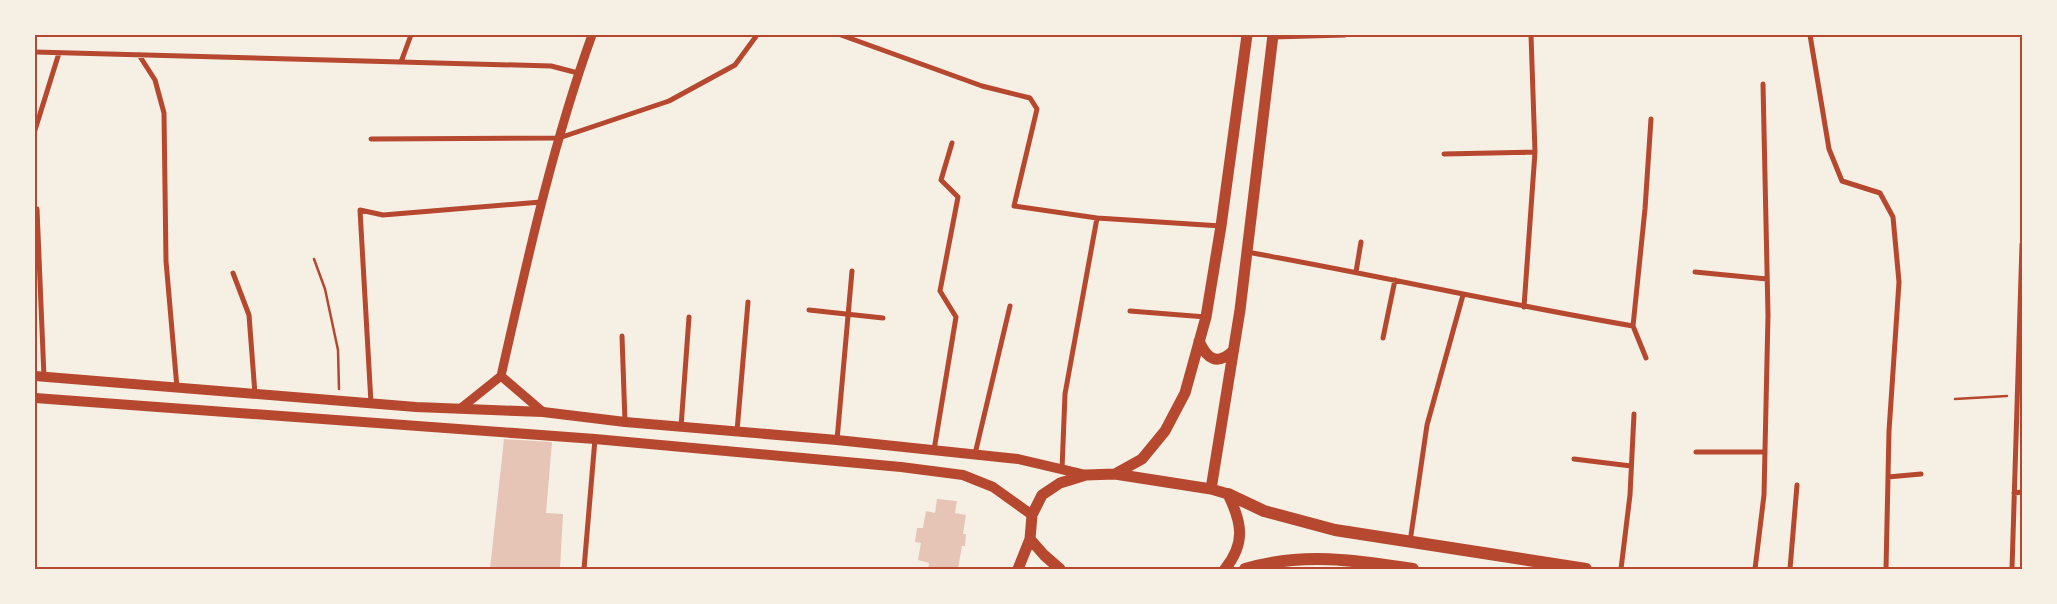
<svg xmlns="http://www.w3.org/2000/svg" width="2057" height="604" viewBox="0 0 2057 604" font-family="'Nunito Sans',sans-serif">
  <style>
    .building { fill: #e6c5b7 }
    .lines { fill: none; stroke-linecap: round; stroke-linejoin: round }
    .path { stroke: #b5482f; stroke-width: 2.5 }
    .minor { stroke: #b5482f; stroke-width: 5 }
    .tertiary { stroke: #b5482f; stroke-width: 9 }
    .secondary { stroke: #b5482f; stroke-width: 10 }
    .primary { stroke: #b5482f; stroke-width: 11 }
    .trunk { stroke: #b5482f; stroke-width: 12 }
    .neatline { fill: none; stroke: #b5482f; stroke-width: 2 }
  </style>
  <rect width="100%" height="100%" fill="#f6efe4"/>
  <!-- building -->
  <path class="building" d="M 504,439 L 552,442 L 546,513 L 563,514 L 560,569 L 490,569 Z
    M 937,499 L 957,501 L 955,513 L 966,515 L 963,534 L 966,534 L 965,546 L 962,546 L 958,569 L 928,569 L 929,563 L 918,560 L 921,543 L 915,542 L 917,528 L 923,528 L 926,511 L 935,513 Z"/>
  <g class="lines">
    <!-- path -->
    <path class="path" d="M 314,259 L 325,289 L 338,350 L 339,389
      M 1955,399 L 2007,396"/>
    <!-- minor -->
    <path class="minor" d="M 841,35 L 982,86 L 1030,98 L 1037,109 L 1014,206 L 1097,218 L 1221,226
      M 1810,35 L 1829,149 L 1842,181 L 1880,193 L 1893,217 L 1899,282 L 1889,431 L 1886,569
      M 1273,37 L 1345,35
      M 35,52 L 551,66 L 578,73
      M 139,55 L 155,80 L 164,113 L 166,261 L 177,388
      M 401,62 L 411,35
      M 35,130 L 59,53
      M 371,139 L 559,138 L 669,101 L 735,65 L 757,35
      M 1444,154 L 1535,152
      M 37,209 L 44,377
      M 1247,252 C 1376,275 1504,304 1633,326 L 1646,358
      M 1356,272 L 1361,242
      M 1695,272 L 1767,279
      M 233,273 L 249,315 L 255,394
      M 1524,307 L 1535,152 L 1531,35
      M 809,310 L 883,318
      M 1130,311 L 1206,317
      M 1633,326 L 1645,209 L 1651,119
      M 622,336 L 625,422
      M 1383,338 L 1395,280
      M 371,403 L 360,210 L 383,215 L 541,202
      M 681,427 L 689,317
      M 737,431 L 748,302
      M 837,440 L 852,271
      M 934,450 L 956,317 L 940,291 L 958,197 L 941,180 L 952,143
      M 1696,452 L 1765,452
      M 975,454 L 1010,306
      M 1574,459 L 1631,466
      M 1062,469 L 1065,394 L 1097,218
      M 1888,477 L 1921,474
      M 2014,493 L 2022,492
      M 1410,542 L 1427,425 L 1463,295
      M 584,569 L 595,439
      M 1621,569 L 1630,495 L 1634,414
      M 1755,569 L 1764,495 L 1768,315 L 1763,84
      M 1790,569 L 1797,485
      M 2012,569 L 2022,244"/>
    <!-- tertiary -->
    <path class="tertiary" d="M 501,376 C 527,261 552,146 592,35
      M 501,376 L 543,412
      M 461,408 L 501,376"/>
    <!-- secondary -->
    <path class="secondary" d="M 35,376 L 416,407 L 543,412 L 625,422 L 837,440 L 1018,459 L 1086,475
      M 35,398 L 595,439 L 901,467 L 963,475 L 993,487 L 1032,515"/>
    <!-- primary -->
    <path class="primary" d="M 1199,341 C 1207,359 1217,366 1233,351
      M 1115,474 L 1142,459 L 1165,431 L 1185,393 L 1206,317 L 1221,226 L 1247,35
      M 1211,489 L 1240,310 L 1273,35
      M 1018,569 L 1030,539
      M 1060,569 L 1044,555 L 1030,539 L 1032,515 L 1042,495 L 1060,483 L 1086,475 L 1115,474 L 1211,489 L 1228,494 C 1242,523 1246,543 1225,569"/>
    <!-- trunk -->
    <path class="trunk" d="M 1228,494 L 1264,511 L 1335,530 L 1586,569
      M 1245,569 C 1302,552 1355,560 1413,569"/>
  </g>
  <!-- border -->
  <rect width="2057" height="604" fill="none" stroke="#f6efe4" stroke-width="72"/>
  <rect x="36" y="36" width="1985" height="532" class="neatline"/>
</svg>
